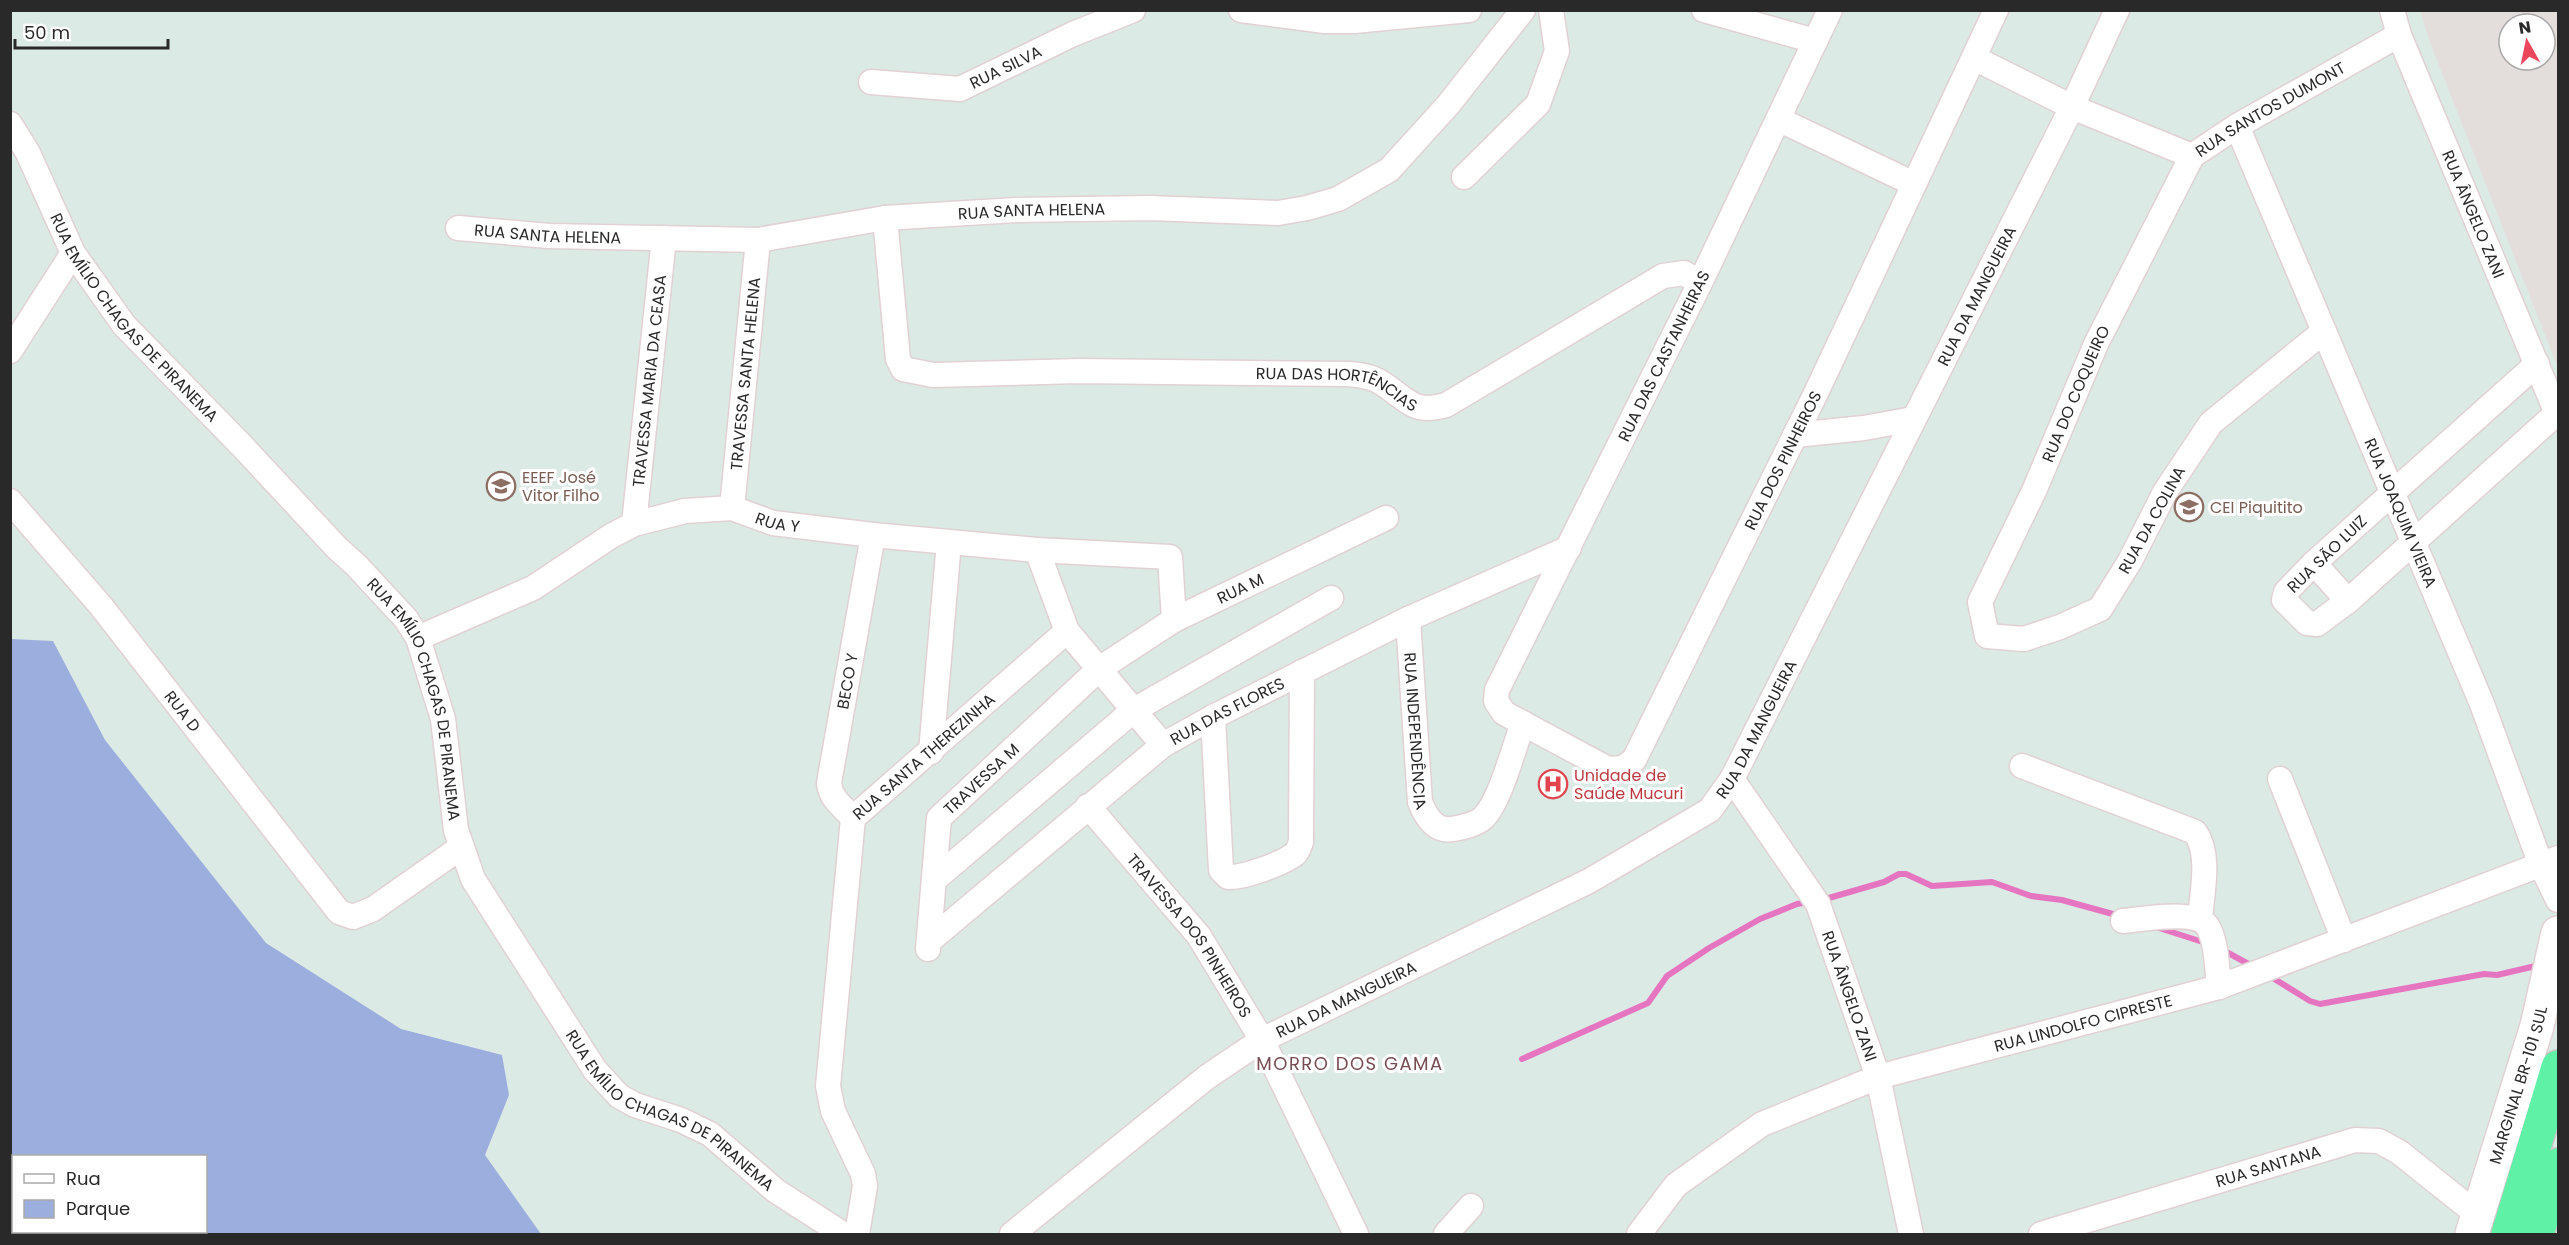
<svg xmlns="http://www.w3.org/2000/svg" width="2569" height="1245" viewBox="0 0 2569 1245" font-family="Poppins,sans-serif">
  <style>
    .industrial { fill: #e3dedc; fill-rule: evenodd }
    .green { fill: #9caedd; fill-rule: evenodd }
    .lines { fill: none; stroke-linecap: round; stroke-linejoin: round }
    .stream { stroke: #e575c1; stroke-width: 6 }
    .street-casing { stroke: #e1d1d3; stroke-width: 27 }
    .secondary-casing { stroke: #e1d1d3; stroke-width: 36 }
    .highway-casing { stroke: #c7c7c7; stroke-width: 36 }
    .street { stroke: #fff; stroke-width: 24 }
    .secondary { stroke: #fff; stroke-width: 33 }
    .highway { stroke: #5ff2a7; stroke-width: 33 }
    .labels { text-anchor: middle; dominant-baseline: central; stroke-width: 6; stroke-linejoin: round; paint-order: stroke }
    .street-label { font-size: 16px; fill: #292929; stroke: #fff }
    .education-label { font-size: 16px; fill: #785e54; stroke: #fff; text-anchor: start }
    .health-label { font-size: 16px; fill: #be3a42; stroke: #fff; text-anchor: start }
    .neighbourhood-label { font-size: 18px; letter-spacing: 1.5px; fill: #764d52; stroke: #fff }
  </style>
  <rect width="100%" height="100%" fill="#dceae5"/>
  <!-- industrial -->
  <path class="industrial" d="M 2420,11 L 2558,11 L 2558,368 L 2429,40 ZM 2509,24 L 2545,24 L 2545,60 L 2509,60 Z"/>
  <!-- green -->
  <path class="green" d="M 11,639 L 53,641 L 105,740 L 266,943 L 401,1029 L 502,1055 L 509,1095 L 485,1155 L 541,1234 L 11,1234 ZM 14,1156 L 206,1156 L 206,1232 L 14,1232 Z"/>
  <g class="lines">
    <!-- stream -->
    <path class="stream" d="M 1822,900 L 1884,882 L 1899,874 L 1906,874 L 1932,886 L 1992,882 L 2031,896 L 2062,900 L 2120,916
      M 2156,927 L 2209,944
      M 2221,949 L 2254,967
      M 2268,975 L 2310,1001 L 2320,1004 L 2484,974 L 2497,975 L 2540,965
      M 1522,1059 L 1648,1003 L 1667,976 L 1709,948 L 1760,919 L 1797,904 L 1809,902"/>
    <!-- street casing -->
    <g class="street-casing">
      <g id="street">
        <path d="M 1241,10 L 1325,21 L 1354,21 L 1469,10"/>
        <path d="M 1704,10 L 1815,41"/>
        <path id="s1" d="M 1830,10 L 1700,283 L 1497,690 L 1496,701 L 1504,713 L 1608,769 L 1623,768 L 1634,760 L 1816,393 L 1996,10"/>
        <path id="s2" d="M 2392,10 L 2399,35 L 2558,416"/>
        <path d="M 1974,58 L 2072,107 L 2192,156"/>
        <path id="s3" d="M 871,82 L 960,89 L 1073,34 L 1133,10"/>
        <path d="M 1778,119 L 1914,184"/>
        <path id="s4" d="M 10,124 L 28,153 L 73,253 L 124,325 L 243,447 L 337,548 L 356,565 L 406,619 L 418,638 L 443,719 L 456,830 L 473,879 L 595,1070 L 619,1096 L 635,1105 L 681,1120 L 710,1134 L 776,1191 L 843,1234"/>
        <path id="s5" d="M 2237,126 L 2482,704 L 2541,865 L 2558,900"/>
        <path d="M 1464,177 L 1538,104 L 1557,51 L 1551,10"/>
        <path id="s6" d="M 885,218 L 898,359 L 903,369 L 933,375 L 1079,371 L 1348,374 C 1359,375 1371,376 1380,382 C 1407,398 1411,415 1446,405 L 1663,276 L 1684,273 L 1700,283"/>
        <path id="s7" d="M 458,228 L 549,236 L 758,240 L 885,218 L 1016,210 L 1150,208 L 1278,213 L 1307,208 L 1338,199 L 1389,170 L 1448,105 L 1523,10"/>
        <path id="s8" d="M 2323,332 L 2211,423 L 2165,492 L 2130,561 L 2100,609 L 2060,627 L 2024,639 L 1987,636 L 1980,602 L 2034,491 L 2096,344 L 2192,156 L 2237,126 L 2399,35"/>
        <path d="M 10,351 L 73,253"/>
        <path d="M 2537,364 L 2314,563 L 2286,592 L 2284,600 L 2307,623 L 2317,624 L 2348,601 L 2557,413"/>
        <path d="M 1795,435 L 1864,428 L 1913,419"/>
        <path id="s9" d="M 10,501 L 101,606 L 339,912 L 353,917 L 373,909 L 460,848"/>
        <path id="s10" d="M 732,508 L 758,240"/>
        <path id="s11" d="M 634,524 L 664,238"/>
        <path d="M 1037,550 L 1067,631 L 1163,745"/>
        <path d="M 2314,563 L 2348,601"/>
        <path id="s12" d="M 1408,619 L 1420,802 C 1426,817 1435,832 1453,829 C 1463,827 1475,825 1483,818 C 1500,802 1514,747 1523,723"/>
        <path id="s13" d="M 418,638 L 533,588 L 611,536 L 634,524 L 685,511 L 732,508 L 773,523 L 873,535 L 1037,550 L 1170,557 L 1174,620"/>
        <path d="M 1213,717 L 1221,870 L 1228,877 C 1244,878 1281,864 1295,854 C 1298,851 1299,847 1301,842 L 1302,672"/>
        <path d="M 931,752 L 949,542"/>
        <path d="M 2022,766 L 2195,832 C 2211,854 2202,892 2200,919"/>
        <path id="s14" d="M 1732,779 L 1818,904 L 1878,1077 L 1911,1234"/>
        <path d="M 2280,779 L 2344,940"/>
        <path id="s15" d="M 1088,806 L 1199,936 L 1262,1040 L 1356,1234"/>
        <path id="s16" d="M 853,818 C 843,807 830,798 829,783 L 873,535"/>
        <path d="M 934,880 L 1134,710 L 1331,598"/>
        <path d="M 2123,921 C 2143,919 2198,909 2208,927 C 2217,943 2217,969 2219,987"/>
        <path id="s17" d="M 929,941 L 1163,745 L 1213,717 L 1408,619 L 1569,548"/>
        <path id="s18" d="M 928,949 L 939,818 L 1099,669 L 1174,620 L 1386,518"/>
        <path id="s19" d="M 857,1234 L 865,1186 L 863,1174 L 833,1111 L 828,1086 L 853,818 L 1067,631"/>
        <path id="s20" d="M 1012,1234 L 1207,1077 L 1262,1040 L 1589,881 L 1710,810 L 1732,779 L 2072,107 L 2117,10"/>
        <path d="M 1446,1234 L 1471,1206"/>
        <path id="s21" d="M 1639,1234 L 1676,1185 L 1762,1124 L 1878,1077 L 2219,987 L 2558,858"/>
        <path id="s22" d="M 2041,1234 L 2355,1140 L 2379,1141 L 2399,1152 L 2478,1215"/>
      </g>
    </g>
    <!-- secondary casing -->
    <g class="secondary-casing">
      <g id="secondary">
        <path id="s23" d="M 2472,1234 L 2537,1026 L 2558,933"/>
      </g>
    </g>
    <!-- highway casing -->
    <g class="highway-casing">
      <path id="highway" d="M 2508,1234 L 2558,1067
        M 2537,1234 L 2558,1165"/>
    </g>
    <!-- street -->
    <use href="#street" class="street"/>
    <!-- secondary -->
    <use href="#secondary" class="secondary"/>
    <!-- highway -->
    <use href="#highway" class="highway"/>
  </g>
  <!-- icons -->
  <defs>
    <g id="school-ring" transform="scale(1.5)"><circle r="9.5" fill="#fff" stroke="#8d6e63" stroke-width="1.5"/><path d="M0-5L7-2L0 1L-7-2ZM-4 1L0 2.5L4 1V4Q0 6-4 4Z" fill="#8d6e63"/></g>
    <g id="hospital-ring" transform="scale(1.5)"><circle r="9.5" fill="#fff" stroke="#e0444e" stroke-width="1.5"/><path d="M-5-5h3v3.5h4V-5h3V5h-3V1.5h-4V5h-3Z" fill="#e0444e"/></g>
  </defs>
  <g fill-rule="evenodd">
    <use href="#school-ring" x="501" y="486"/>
    <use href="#school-ring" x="2189" y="507"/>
    <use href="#hospital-ring" x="1553" y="784"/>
  </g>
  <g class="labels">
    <!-- street labels -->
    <g class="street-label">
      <text stroke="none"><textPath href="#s3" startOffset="140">RUA SILVA</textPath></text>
      <text stroke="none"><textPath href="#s8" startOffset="1100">RUA SANTOS DUMONT</textPath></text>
      <text stroke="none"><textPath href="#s7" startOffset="576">RUA SANTA HELENA</textPath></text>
      <text stroke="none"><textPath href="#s2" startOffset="220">RUA ÂNGELO ZANI</textPath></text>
      <text stroke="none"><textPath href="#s7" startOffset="90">RUA SANTA HELENA</textPath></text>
      <text stroke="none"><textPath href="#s20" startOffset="1400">RUA DA MANGUEIRA</textPath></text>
      <text stroke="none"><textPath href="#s4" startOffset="232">RUA EMÍLIO CHAGAS DE PIRANEMA</textPath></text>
      <text transform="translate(1664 356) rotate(-64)">RUA DAS CASTANHEIRAS</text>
      <text stroke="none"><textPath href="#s10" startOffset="135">TRAVESSA SANTA HELENA</textPath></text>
      <text stroke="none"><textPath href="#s11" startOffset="144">TRAVESSA MARIA DA CEASA</textPath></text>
      <text stroke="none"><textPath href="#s6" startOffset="591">RUA DAS HORTÊNCIAS</textPath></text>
      <text stroke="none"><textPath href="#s8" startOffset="744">RUA DO COQUEIRO</textPath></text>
      <text stroke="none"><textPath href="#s1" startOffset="1264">RUA DOS PINHEIROS</textPath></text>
      <text stroke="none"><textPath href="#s5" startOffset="420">RUA JOAQUIM VIEIRA</textPath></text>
      <text transform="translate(2152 520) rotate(-61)">RUA DA COLINA</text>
      <text stroke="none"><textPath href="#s13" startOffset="393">RUA Y</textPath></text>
      <text transform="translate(2327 554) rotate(-44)">RUA SÃO LUIZ</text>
      <text stroke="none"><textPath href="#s18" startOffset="513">RUA M</textPath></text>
      <text stroke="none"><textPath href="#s16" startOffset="147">BECO Y</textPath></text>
      <text stroke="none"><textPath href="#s4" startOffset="718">RUA EMÍLIO CHAGAS DE PIRANEMA</textPath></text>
      <text stroke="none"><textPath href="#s9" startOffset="272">RUA D</textPath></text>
      <text stroke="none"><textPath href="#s17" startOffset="378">RUA DAS FLORES</textPath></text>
      <text stroke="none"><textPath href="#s20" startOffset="914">RUA DA MANGUEIRA</textPath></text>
      <text stroke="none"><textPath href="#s12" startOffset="112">RUA INDEPENDÊNCIA</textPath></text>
      <text stroke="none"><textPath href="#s19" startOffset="519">RUA SANTA THEREZINHA</textPath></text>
      <text stroke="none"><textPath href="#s18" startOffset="189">TRAVESSA M</textPath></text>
      <text stroke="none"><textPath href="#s15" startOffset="165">TRAVESSA DOS PINHEIROS</textPath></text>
      <text stroke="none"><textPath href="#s14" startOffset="249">RUA ÂNGELO ZANI</textPath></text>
      <text stroke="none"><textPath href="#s20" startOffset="410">RUA DA MANGUEIRA</textPath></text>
      <text stroke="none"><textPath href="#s21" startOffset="504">RUA LINDOLFO CIPRESTE</textPath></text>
      <text stroke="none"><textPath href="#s23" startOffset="156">MARGINAL BR-101 SUL</textPath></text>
      <text stroke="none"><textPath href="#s4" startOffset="1222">RUA EMÍLIO CHAGAS DE PIRANEMA</textPath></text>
      <text stroke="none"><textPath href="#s22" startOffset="237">RUA SANTANA</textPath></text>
    </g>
    <!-- education labels -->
    <g class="education-label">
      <text x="522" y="477">EEEF José<tspan x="522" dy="18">Vitor Filho</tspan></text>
      <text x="2210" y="507">CEI Piquitito</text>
    </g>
    <!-- health labels -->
    <g class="health-label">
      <text x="1574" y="775">Unidade de<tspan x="1574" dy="18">Saúde Mucuri</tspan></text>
    </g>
    <!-- neighbourhood labels -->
    <g class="neighbourhood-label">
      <text x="1350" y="1063">MORRO DOS GAMA</text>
    </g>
  </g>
  <!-- border -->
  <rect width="2569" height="1245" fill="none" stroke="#292929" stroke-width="24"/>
  <!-- legend -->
  <rect x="12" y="1155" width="195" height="78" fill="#ffffff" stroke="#a9a9a9" stroke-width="1.5"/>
  <rect x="24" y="1174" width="30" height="9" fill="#ffffff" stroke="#a9a9a9" stroke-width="1.5"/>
  <text x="66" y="1185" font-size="18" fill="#292929">Rua</text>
  <rect x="24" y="1200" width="30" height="18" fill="#9caedd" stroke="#a9a9a9" stroke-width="1.5"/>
  <text x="66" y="1215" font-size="18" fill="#292929">Parque</text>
  <!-- north arrow -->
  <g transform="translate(2527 42) rotate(351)"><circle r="28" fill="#ffffff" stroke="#a9a9a9" stroke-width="1.5"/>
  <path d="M0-4.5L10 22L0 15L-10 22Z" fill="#ec465c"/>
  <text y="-9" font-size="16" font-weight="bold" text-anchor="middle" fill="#292929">N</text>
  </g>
  <!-- scale -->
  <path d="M15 39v9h153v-9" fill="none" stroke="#292929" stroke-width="3"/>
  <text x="24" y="39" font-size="18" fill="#292929" stroke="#ffffff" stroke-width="4.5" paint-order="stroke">50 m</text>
</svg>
